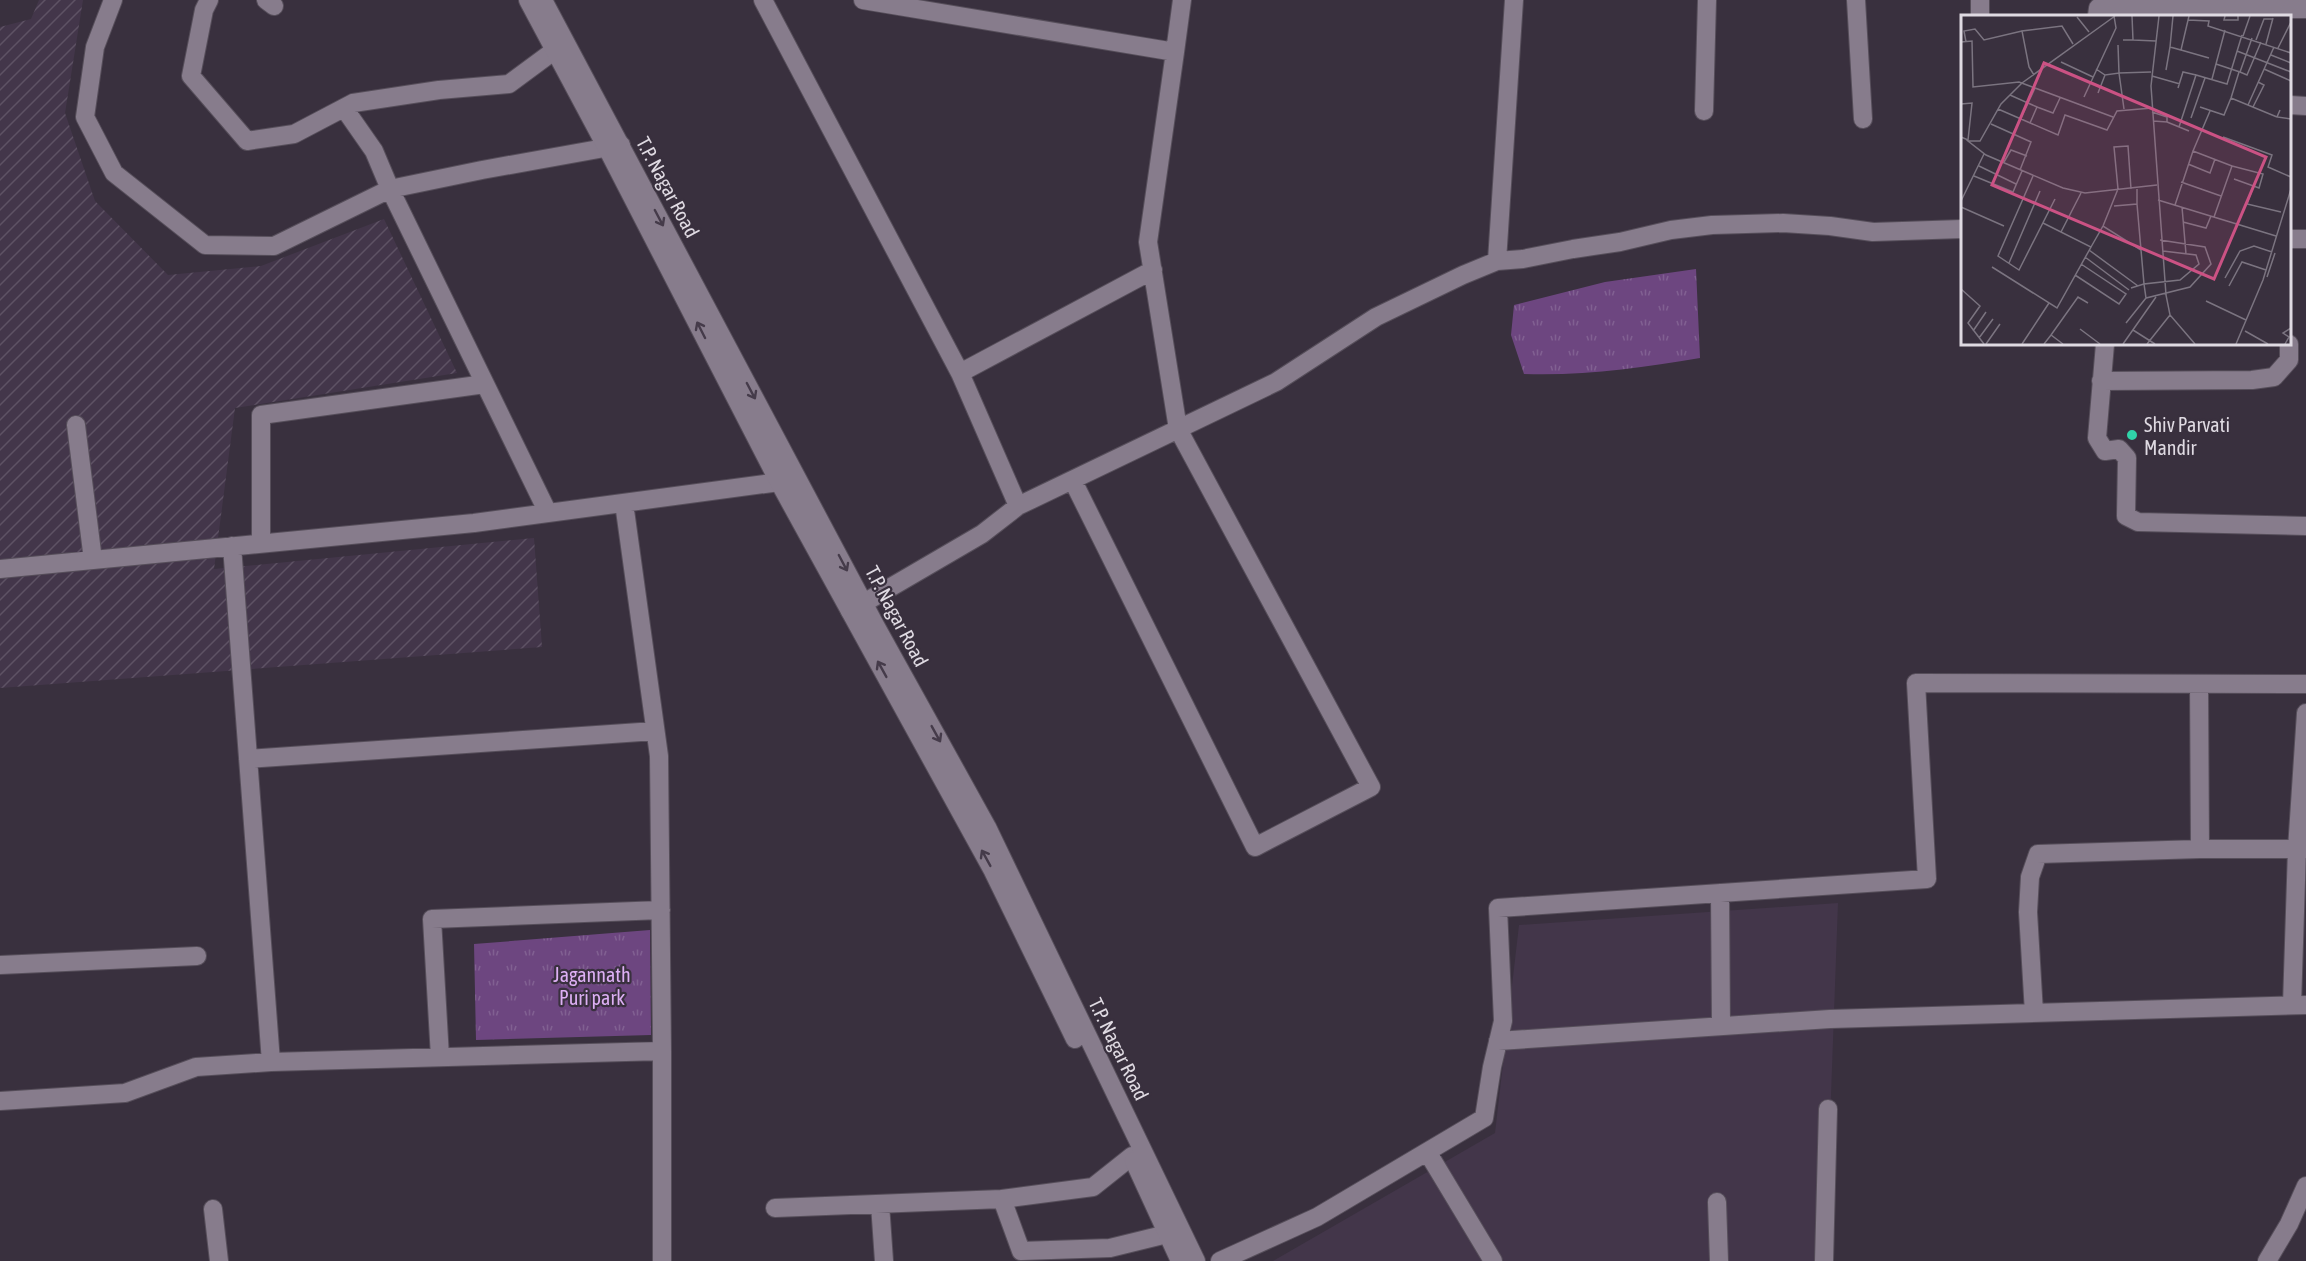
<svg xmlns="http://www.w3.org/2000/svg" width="2306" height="1261" viewBox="0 0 2306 1261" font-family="'Asap Condensed',sans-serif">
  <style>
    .built { fill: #43364a }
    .industrial { fill: url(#industrial-furrows) }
    .park { fill: url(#park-tufts) }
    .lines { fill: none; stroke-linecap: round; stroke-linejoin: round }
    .minor-casing { stroke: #564e5a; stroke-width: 20 }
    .secondary-casing { stroke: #564e5a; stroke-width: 20 }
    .minor { stroke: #877c8c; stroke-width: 18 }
    .secondary { stroke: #877c8c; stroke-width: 18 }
    .oneway { stroke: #453b4a }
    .poi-dot { fill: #30d4a9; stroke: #39303e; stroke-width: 2 }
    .labels { text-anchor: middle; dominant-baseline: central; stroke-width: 4.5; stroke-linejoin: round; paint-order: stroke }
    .street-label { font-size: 20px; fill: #dfdae2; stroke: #39303e }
    .poi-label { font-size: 20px; fill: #dfdae2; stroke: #39303e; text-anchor: start }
    .park-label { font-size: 20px; fill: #ddaff4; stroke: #39303e }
    .inset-road { fill: none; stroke: #7b7480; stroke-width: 1.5 }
    .view { fill: #cb5284; fill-opacity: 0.15; stroke: #cb5284; stroke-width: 3 }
    .inset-edge { fill: none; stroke: #dfdae2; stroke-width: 3 }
  </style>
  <defs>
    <pattern id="industrial-furrows" width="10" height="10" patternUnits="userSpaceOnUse" patternTransform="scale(1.5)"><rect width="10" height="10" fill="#43364a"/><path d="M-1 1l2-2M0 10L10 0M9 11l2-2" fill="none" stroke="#5e5264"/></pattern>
    <pattern id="park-tufts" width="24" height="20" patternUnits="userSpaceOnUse" patternTransform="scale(1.5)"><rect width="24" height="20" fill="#6d4680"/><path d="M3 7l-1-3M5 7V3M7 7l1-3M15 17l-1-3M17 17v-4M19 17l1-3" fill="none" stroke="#816092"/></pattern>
  </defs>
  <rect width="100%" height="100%" fill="#39303e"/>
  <!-- built -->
  <path class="built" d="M 1838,903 L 1825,1261 L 1273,1261 L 1495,1133 L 1519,925 Z"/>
  <!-- industrial -->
  <path class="industrial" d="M 39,0 L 83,0 L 65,113 L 95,201 L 168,275 L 261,266 L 384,219 L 457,373 L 235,408 L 214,569 L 534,538 L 542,647 L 0,688 L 0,27 L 31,19 Z"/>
  <!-- park -->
  <path class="park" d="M 1696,269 L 1700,358 C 1641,368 1584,376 1524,374 L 1511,335 L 1514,305 L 1605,282 Z
    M 650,930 L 651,1035 L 476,1040 L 474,944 Z"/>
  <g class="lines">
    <!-- minor casing -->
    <g class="minor-casing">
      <path id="minor" d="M 113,0 L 95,47 L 85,117 L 114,173 L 205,245 L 274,246 L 390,189 L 482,170 L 621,145
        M 209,0 L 204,10 L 191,76 L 247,141 L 294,134 L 353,103 L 439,90 L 509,84 L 555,50
        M 266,0 L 274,6
        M 763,0 L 960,373
        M 863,0 L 1175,52 L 1182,0
        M 1856,0 L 1863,119
        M 1980,16 L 1980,0
        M 2097,16 L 2098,8 L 2306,9
        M 2290,105 L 2306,106
        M 344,108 L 374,151 L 390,189 L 548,513
        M 1704,111 L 1707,0
        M 2290,239 L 2306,239
        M 1497,261 L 1514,0
        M 2105,344 L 2097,438 L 2105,451 L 2119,449 L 2127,458 L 2126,516 L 2138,522 L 2306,526
        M 2101,381 L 2252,380 L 2274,377 L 2289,360 L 2289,344
        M 76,425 L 93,560
        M 1073,481 L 1255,847 L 1371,787 L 1178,429 L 1148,242 L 1175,52
        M 1018,506 L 960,373 L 1153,270
        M 261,544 L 261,415 L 485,384
        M 232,546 L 271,1062 L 662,1051 L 659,756 L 624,503
        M 0,569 L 474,523 L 794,480
        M 850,611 L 982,534 L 1018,506 L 1276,382 L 1376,317 L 1463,275 L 1497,261 L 1523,259 L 1573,249 L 1620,242 L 1671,230 L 1712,225 L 1783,223 L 1830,226 L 1873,232 L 1962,229
        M 2199,684 L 2200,849 L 2297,849 L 2292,1005
        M 2306,713 L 2297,849 L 2306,849
        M 248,759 L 655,731
        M 1720,893 L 1721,1026
        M 0,965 L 197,956
        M 2034,1013 L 2028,912 L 2030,877 L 2038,854 L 2200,849
        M 1498,1041 L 1830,1019 L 2306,1005
        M 662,1051 L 662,1261
        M 440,1057 L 432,919 L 661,910
        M 0,1101 L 125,1093 L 196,1067 L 271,1062
        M 1428,1153 L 1493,1261
        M 1132,1156 L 1093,1187 L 1002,1199 L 1021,1251 L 1110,1248 L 1167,1234
        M 1717,1202 L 1719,1261
        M 880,1204 L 884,1261
        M 775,1208 L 1002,1199
        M 213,1209 L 219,1261
        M 1220,1261 L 1317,1217 L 1484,1118 L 1492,1067 L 1503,1021 L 1498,908 L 1927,879 L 1916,683 L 2306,684
        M 1824,1261 L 1828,1109
        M 2267,1261 L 2289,1224 L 2306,1186"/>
    </g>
    <!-- secondary casing -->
    <g class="secondary-casing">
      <path id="secondary" d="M 528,0 L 607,148 L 779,482 L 993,871 L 1075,1039
        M 543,0 L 875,625 L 987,827 L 1196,1261
        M 1134,1161 L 1180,1261"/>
    </g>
    <!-- minor -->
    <use href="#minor" class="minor"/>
    <!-- secondary -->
    <use href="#secondary" class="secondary"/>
  </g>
  <!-- one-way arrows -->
  <defs><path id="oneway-shaft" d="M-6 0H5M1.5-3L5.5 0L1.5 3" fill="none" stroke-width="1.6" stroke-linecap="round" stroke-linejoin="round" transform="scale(1.5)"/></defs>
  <g class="oneway">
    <use href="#oneway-shaft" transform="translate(659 218) rotate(62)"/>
    <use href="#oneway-shaft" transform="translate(701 330) rotate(-117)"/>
    <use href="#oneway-shaft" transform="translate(751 391) rotate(62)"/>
    <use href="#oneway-shaft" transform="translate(843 563) rotate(62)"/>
    <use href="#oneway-shaft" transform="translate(882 669) rotate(-119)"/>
    <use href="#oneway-shaft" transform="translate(936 734) rotate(61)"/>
    <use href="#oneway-shaft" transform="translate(986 858) rotate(-119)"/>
  </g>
  <!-- markers -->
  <circle class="poi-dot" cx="2132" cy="435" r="6"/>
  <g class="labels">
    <!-- street labels -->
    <g class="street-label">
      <text transform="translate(668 187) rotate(62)">T.P. Nagar Road</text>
      <text transform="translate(897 616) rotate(62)">T.P. Nagar Road</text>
      <text transform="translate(1119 1049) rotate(64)">T.P. Nagar Road</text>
    </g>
    <!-- poi labels -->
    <g class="poi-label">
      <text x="2144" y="424">Shiv Parvati<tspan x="2144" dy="23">Mandir</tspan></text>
    </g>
    <!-- park labels -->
    <g class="park-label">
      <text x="592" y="974">Jagannath<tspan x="592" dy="23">Puri park</tspan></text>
    </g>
  </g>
  <!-- overview -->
  <g transform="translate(1961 15)">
    <rect width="330" height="330" fill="#39303e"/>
    <path class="inset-road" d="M 154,1 L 61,68 L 40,89 L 19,126 L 7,126 L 25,140 L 102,173 L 124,178 L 196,170M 198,1 L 190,71 L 205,280 L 209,300 L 234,329M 264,1 L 263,5 L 277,5 L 277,1M 116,2 L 128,17M 227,5 L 248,6 L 247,11 L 330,38M 282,21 L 289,1M 162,25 L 172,25 L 171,1M 172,25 L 195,26M 295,25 L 303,4 L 312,4M 0,27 L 11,26 L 12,72 L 58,67 L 152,102M 5,27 L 3,16 L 14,14 L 23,25 L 61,16M 305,29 L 312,3M 157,30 L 158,58 L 190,57M 209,32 L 212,1M 317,33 L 330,7M 220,35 L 248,43M 276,36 L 330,57M 310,40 L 330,48M 100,47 L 132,62M 255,49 L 279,57 L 291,23M 135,54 L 144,60 L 158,58 L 163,94M 303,54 L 330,66M 205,55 L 209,32 L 220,35 L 228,1M 279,57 L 286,60 L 300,27M 73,60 L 68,52 L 61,16 L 101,11 L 112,29M 191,61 L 219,69M 251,64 L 264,15M 217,73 L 222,57 L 235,60M 137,78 L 144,60M 49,80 L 67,88 L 52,119M 123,82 L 155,13 L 153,1M 270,83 L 278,57M 0,89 L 11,88 L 7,125 L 0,122M 287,90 L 313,32M 76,92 L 92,98 L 99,83M 239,92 L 263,100 L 270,83 L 316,102M 292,92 L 303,70 L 297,67M 37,94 L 97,120 L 104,100 L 146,115 L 156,96 L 191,93M 319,95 L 316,102 L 330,104M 191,97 L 206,102 L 206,107 L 192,106M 230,103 L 244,63M 206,107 L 228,116M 69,108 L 76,92 L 67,88 L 74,73M 30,109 L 70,127 L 59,155M 218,112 L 235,60 L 266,69 L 281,20M 262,122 L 311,140 L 307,152 L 330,162M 232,136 L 249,96M 43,147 L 50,135 L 66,141M 227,149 L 249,158 L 254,144M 18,151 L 55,169M 271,151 L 302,159 L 298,173 L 273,164M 13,161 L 52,177 L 61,156M 72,161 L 37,241 L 58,255 L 94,184M 220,167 L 260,181M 290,178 L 286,189 L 320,197M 197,185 L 315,221M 0,186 L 23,139M 176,189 L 180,235M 214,190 L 232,136 L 271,151 L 253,202M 153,191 L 176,189 L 176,174M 0,192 L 43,211M 221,192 L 225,239M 222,207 L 245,213 L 250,201M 142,211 L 157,174 L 153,132 L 167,131 L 170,174M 100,217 L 120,178M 199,225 L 244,232 L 250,249 L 229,272 L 185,283 L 183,269 L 219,265 L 238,249 L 235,240 L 202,236M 130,232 L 142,211 L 180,235 L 183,269 L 170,273M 128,235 L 177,271M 124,242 L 168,275M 48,248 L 79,176M 31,252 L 96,293 L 130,232 L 82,208M 114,260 L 158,289 L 165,279 L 120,249M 306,262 L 314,238M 264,263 L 279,236 L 293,231 L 311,237M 268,271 L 281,247 L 305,255M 0,274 L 19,291 L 7,308 L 23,329M 245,286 L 285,305M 165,308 L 185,283M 119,314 L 139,329M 172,315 L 194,329M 12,316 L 25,297M 284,316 L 307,329M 90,320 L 117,282 L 127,288M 18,323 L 32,304M 25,329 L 39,309M 61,329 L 88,288M 83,329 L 90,320 L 102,329M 162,329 L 195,282M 186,329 L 209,300M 275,329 L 302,265 L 330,174M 324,329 L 328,322 L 322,318 L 330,313"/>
    <path class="view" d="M 83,48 L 305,142 L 253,264 L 31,170 Z"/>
    <rect width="330" height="330" class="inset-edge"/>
  </g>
</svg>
